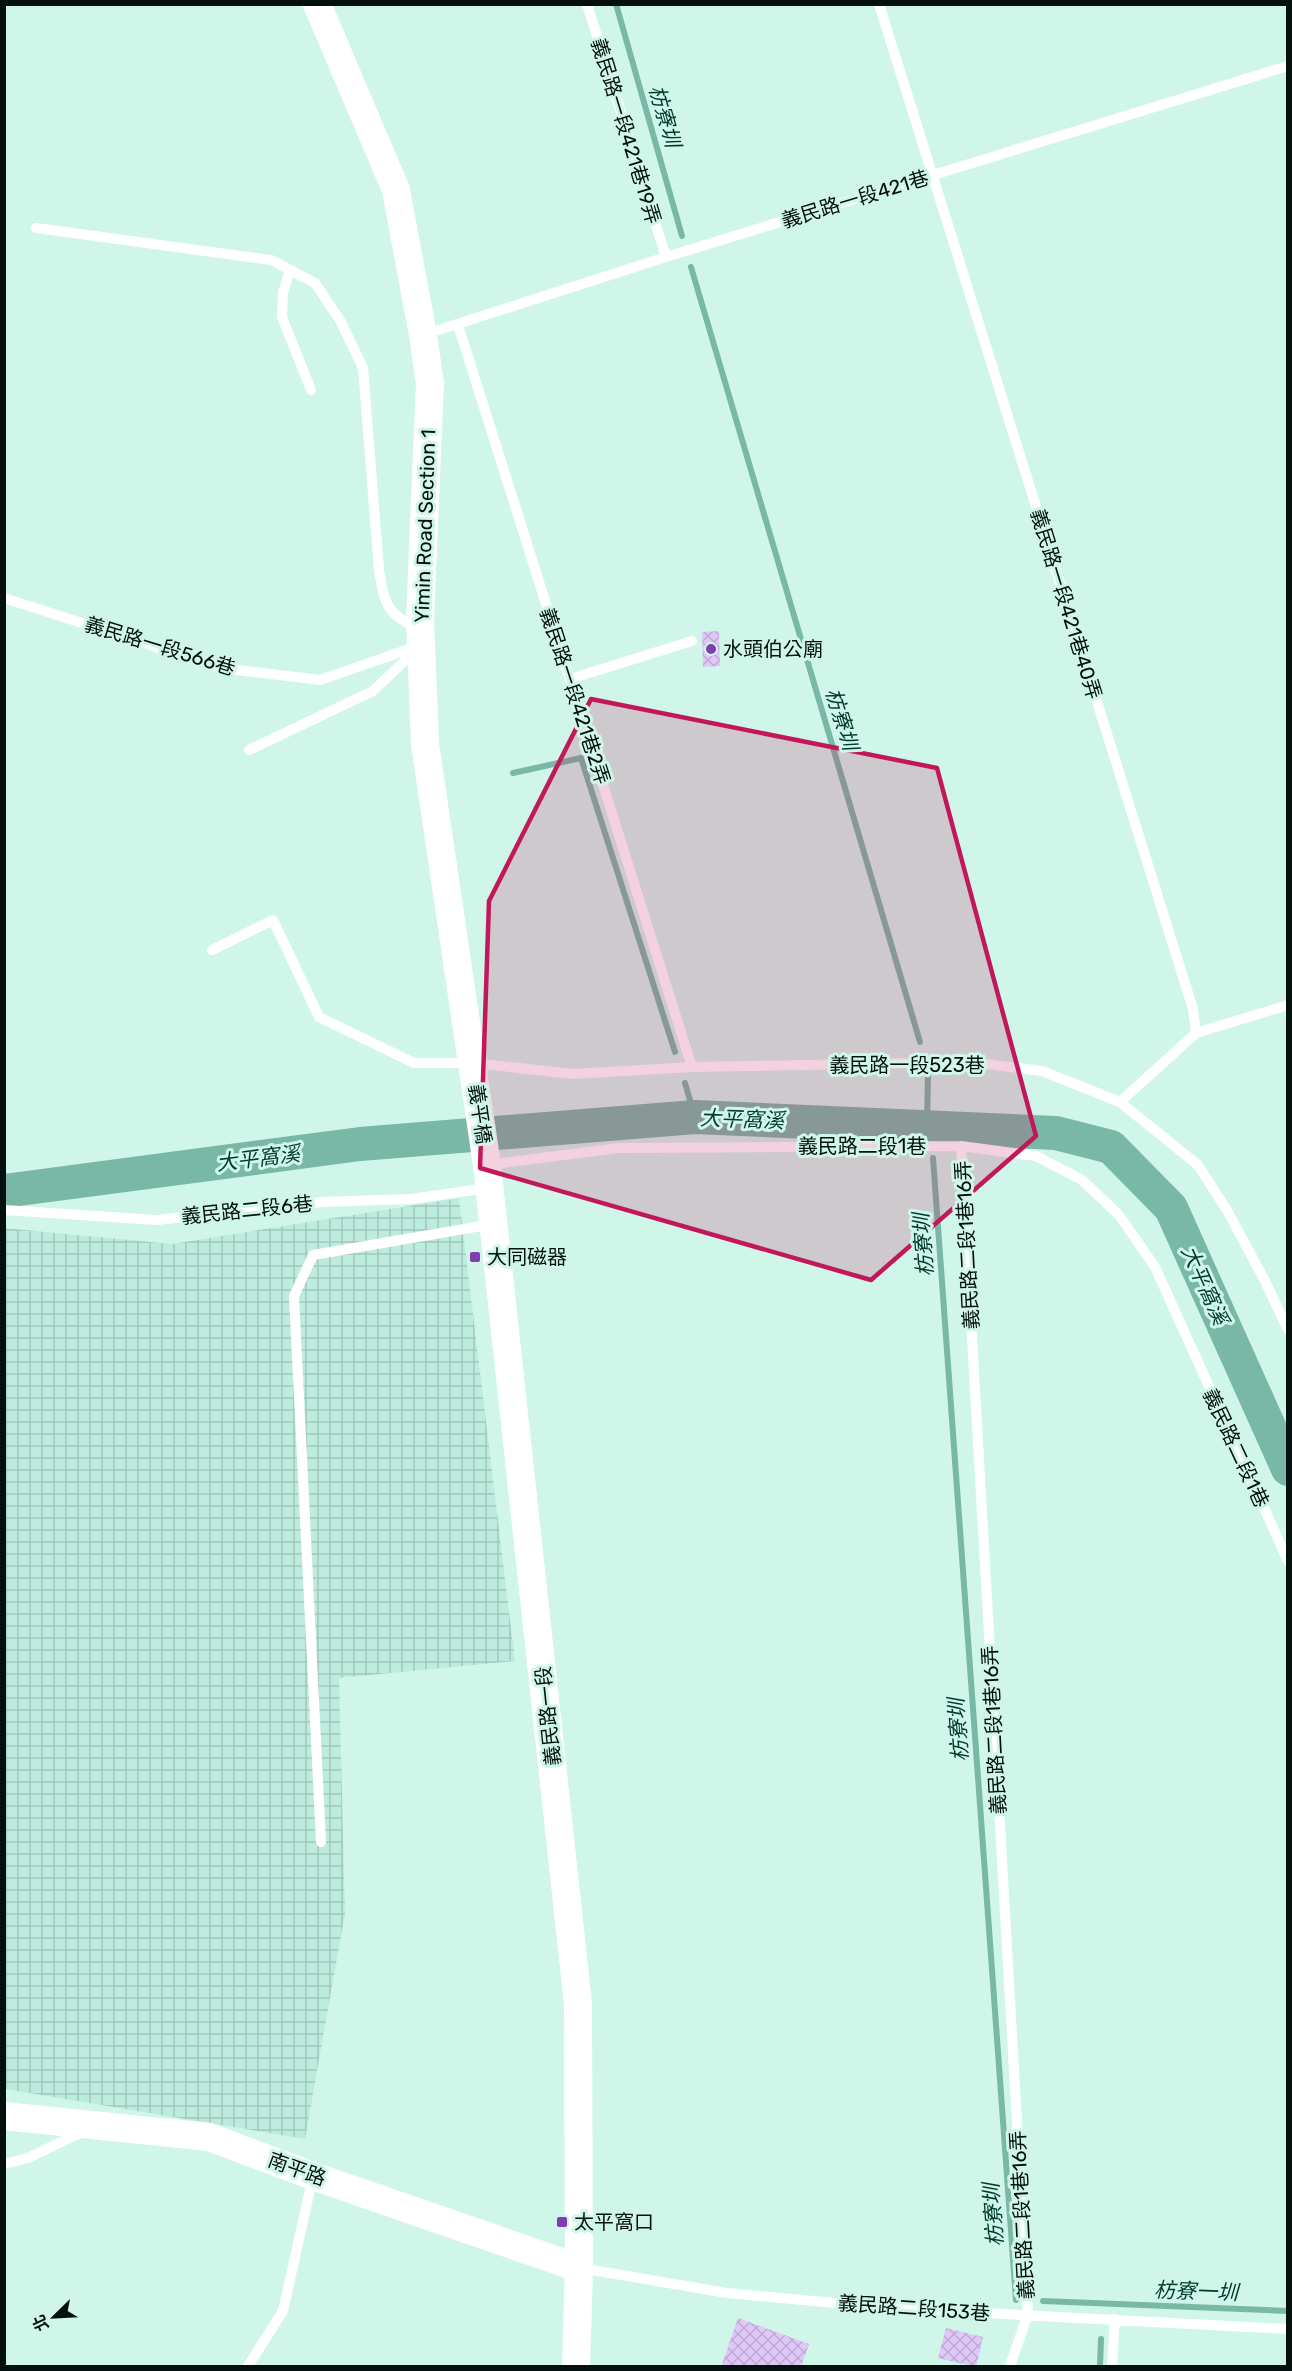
<svg xmlns="http://www.w3.org/2000/svg" width="1292" height="2371" viewBox="0 0 1292 2371" font-family="Rubik,'Noto Sans TC',sans-serif">
  <style>
    .industrial { fill: url(#industrial-grid) }
    .lines { fill: none; stroke-linecap: round; stroke-linejoin: round }
    .stream { stroke: #79b8a7; stroke-width: 6 }
    .river { stroke: #79b8a7; stroke-width: 34 }
    .building { fill: url(#building-cross-hatch) }
    .lane { stroke: #fff; stroke-width: 10 }
    .secondary { stroke: #fff; stroke-width: 28 }
    .marked { fill: #c2185b; fill-opacity: 0.2; stroke: #c2185b; stroke-width: 4.5; stroke-linejoin: round }
    .poi-dot { fill: #7e3db1; stroke: #d0f6ea; stroke-width: 2 }
    .labels { text-anchor: middle; dominant-baseline: central; stroke-width: 6; stroke-linejoin: round; paint-order: stroke }
    .street-label { font-size: 20px; fill: #04100d; stroke: #d0f6ea }
    .poi-label { font-size: 20px; fill: #04100d; stroke: #d0f6ea; text-anchor: start }
    .water-label { font-size: 21px; font-style: italic; fill: #003a2f; stroke: #d0f6ea }
  </style>
  <defs>
    <pattern id="industrial-grid" width="8" height="8" patternUnits="userSpaceOnUse" patternTransform="scale(1.5)"><rect width="8" height="8" fill="#bdecde"/><path d="M0 4h8M4 0v8" fill="none" stroke="#a1c9bd"/></pattern>
    <pattern id="building-cross-hatch" width="8" height="8" patternUnits="userSpaceOnUse" patternTransform="scale(1.5)"><rect width="8" height="8" fill="#dfc8f8"/><path d="M0 0l8 8M0 8l8-8" fill="none" stroke="#beabd3"/></pattern>
  </defs>
  <rect width="100%" height="100%" fill="#d0f6ea"/>
  <!-- industrial -->
  <path class="industrial" d="M 459,1198 L 515,1661 L 339,1678 L 345,1913 L 305,2139 L 5,2089 L 4,1228 L 172,1244 Z"/>
  <g class="lines">
    <!-- stream -->
    <path class="stream" d="M 616,4 L 682,236
      M 691,267 L 920,1042
      M 513,773 L 581,758 L 675,1052
      M 685,1083 L 695,1117
      M 927,1127 L 928,1073
      M 933,1158 L 1016,2300
      M 1043,2301 L 1288,2311
      M 1100,2366 L 1101,2339"/>
    <!-- river -->
    <path class="river" d="M 4,1191 L 360,1144 L 695,1117 L 1056,1133 L 1111,1147 L 1171,1208 L 1288,1469"/>
  </g>
  <!-- building -->
  <path class="building" d="M 719,631 L 720,666 L 703,667 L 702,632 Z
    M 738,2318 L 809,2344 L 801,2367 L 721,2367 Z
    M 946,2328 L 983,2337 L 976,2367 L 938,2358 Z"/>
  <g class="lines">
    <!-- lane -->
    <path class="lane" d="M 587,4 L 666,257
      M 879,4 L 1193,1009 L 1196,1033
      M 36,228 L 271,260 L 315,283 L 341,322 L 363,368 L 379,570 C 384,601 386,615 418,628
      M 290,270 L 283,293 L 282,317 L 311,390
      M 458,325 L 692,1067
      M 423,335 L 666,257 L 1288,66
      M 4,598 L 222,668 L 320,680 L 418,646
      M 570,679 L 692,641
      M 249,750 L 373,691 L 417,649
      M 212,950 L 273,920 L 319,1017 L 414,1063 L 473,1063 L 573,1074 L 692,1067 L 969,1062 L 1042,1071 L 1120,1102 L 1198,1165 L 1228,1212 L 1265,1281 L 1288,1330
      M 1120,1102 L 1196,1033 L 1288,1005
      M 961,1146 L 1028,2314 L 1010,2366
      M 487,1165 L 619,1148 L 961,1146 L 1036,1156 L 1082,1180 L 1119,1215 L 1155,1267 L 1288,1561
      M 4,1210 L 157,1220 L 322,1202 L 411,1199 L 488,1188
      M 321,1842 L 294,1296 L 313,1255 L 493,1224
      M 4,2164 L 28,2158 L 82,2132
      M 580,2268 L 727,2293 L 890,2308 L 1288,2329
      M 248,2366 L 283,2311 L 313,2176
      M 1112,2366 L 1115,2319"/>
    <!-- secondary -->
    <path class="secondary" d="M 317,4 L 396,190 L 423,335 L 430,384 L 420,619 L 425,744 L 487,1165 L 578,2004 L 579,2268 L 576,2366
      M 4,2116 L 209,2137 L 313,2176 L 579,2268"/>
  </g>
  <!-- marked area -->
  <path class="marked" d="M 591,699 L 937,768 L 1036,1136 L 871,1280 L 480,1168 L 489,901 Z"/>
  <!-- markers -->
  <g class="poi-dot">
    <circle cx="711" cy="649" r="6"/>
    <rect x="469" y="1251" width="12" height="12" rx="3"/>
    <rect x="556" y="2216" width="12" height="12" rx="3"/>
  </g>
  <g class="labels">
    <!-- street labels -->
    <g class="street-label">
      <text transform="translate(626 131) rotate(73)">義民路一段421巷19弄</text>
      <text transform="translate(855 199) rotate(-17)">義民路一段421巷</text>
      <text transform="translate(425 526) rotate(-88)">Yimin Road Section 1</text>
      <text transform="translate(1066 604) rotate(73)">義民路一段421巷40弄</text>
      <text transform="translate(160 646) rotate(17)">義民路一段566巷</text>
      <text transform="translate(575 696) rotate(72)">義民路一段421巷2弄</text>
      <text x="907" y="1065">義民路一段523巷</text>
      <text transform="translate(480 1114) rotate(82)">義平橋</text>
      <text x="862" y="1146">義民路二段1巷</text>
      <text transform="translate(247 1210) rotate(-6)">義民路二段6巷</text>
      <text transform="translate(967 1245) rotate(-93)">義民路二段1巷16弄</text>
      <text transform="translate(1236 1448) rotate(65)">義民路二段1巷</text>
      <text transform="translate(548 1716) rotate(-96)">義民路一段</text>
      <text transform="translate(994 1730) rotate(-93)">義民路二段1巷16弄</text>
      <text transform="translate(297 2169) rotate(20)">南平路</text>
      <text transform="translate(1022 2215) rotate(-93)">義民路二段1巷16弄</text>
      <text transform="translate(914 2308) rotate(4)">義民路二段153巷</text>
    </g>
    <!-- poi labels -->
    <g class="poi-label">
      <text x="723" y="649">水頭伯公廟</text>
      <text x="487" y="1257">大同磁器</text>
      <text x="574" y="2222">太平窩口</text>
    </g>
    <!-- water labels -->
    <g class="water-label">
      <text transform="translate(665 116) rotate(74)">枋寮圳</text>
      <text transform="translate(842 719) rotate(73)">枋寮圳</text>
      <text transform="translate(742 1119) rotate(2)">大平窩溪</text>
      <text transform="translate(258 1158) rotate(-7)">大平窩溪</text>
      <text transform="translate(923 1245) rotate(-94)">枋寮圳</text>
      <text transform="translate(1205 1285) rotate(66)">大平窩溪</text>
      <text transform="translate(958 1730) rotate(-94)">枋寮圳</text>
      <text transform="translate(993 2215) rotate(-94)">枋寮圳</text>
      <text transform="translate(1196 2291) rotate(2)">枋寮一圳</text>
    </g>
  </g>
  <!-- border -->
  <rect width="1292" height="2371" fill="none" stroke="#04100d" stroke-width="12"/>
  <!-- north arrow -->
  <g transform="translate(54 2317) rotate(246)" stroke="#d0f6ea" stroke-width="4.5" paint-order="stroke">
  <path d="M0-4.5L10 22L0 15L-10 22Z" fill="#04100d"/>
  <text y="-9" font-size="16" font-weight="bold" text-anchor="middle" fill="#04100d">北</text>
  </g>
</svg>
